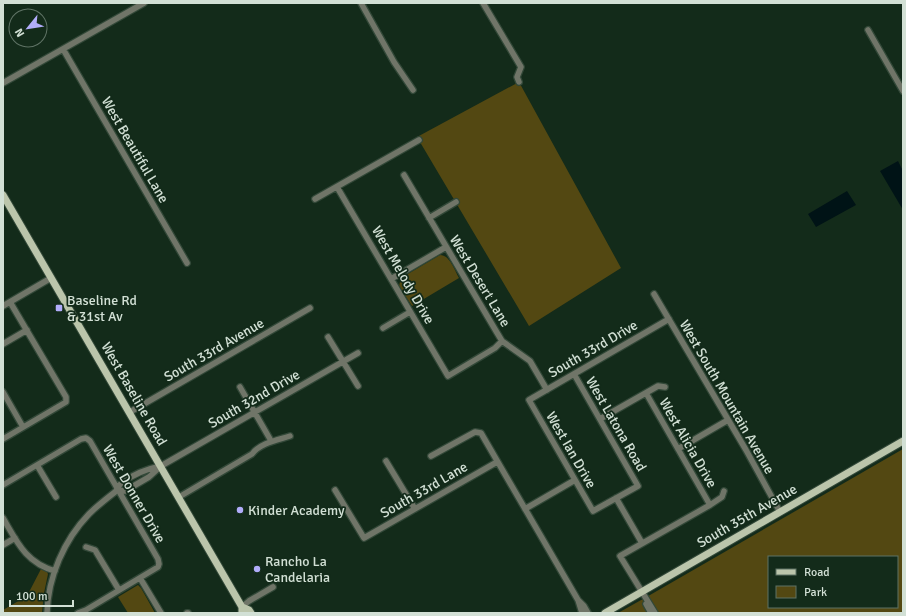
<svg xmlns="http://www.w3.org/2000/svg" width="906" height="616" viewBox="0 0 906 616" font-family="Signika,sans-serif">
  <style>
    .green { fill: #534812; fill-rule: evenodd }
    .water { fill: #001316 }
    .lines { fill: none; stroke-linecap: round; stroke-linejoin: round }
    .minor-casing { stroke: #324838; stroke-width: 8 }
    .major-casing { stroke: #324838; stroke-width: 9 }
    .minor { stroke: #707568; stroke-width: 5.5 }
    .major { stroke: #bbc5ab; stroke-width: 7 }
    .poi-dot { fill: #b1adfa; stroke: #132b1a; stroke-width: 1.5 }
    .labels { text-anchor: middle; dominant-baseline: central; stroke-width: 3.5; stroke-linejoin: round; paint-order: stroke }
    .street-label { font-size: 14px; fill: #d2e0d5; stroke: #132b1a }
    .poi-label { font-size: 14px; fill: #d2e0d5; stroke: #132b1a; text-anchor: start }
  </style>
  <rect width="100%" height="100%" fill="#132b1a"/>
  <!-- green -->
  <path class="green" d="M 519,82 L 621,268 L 529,326 L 417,137 Z
    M 440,255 C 450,255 455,271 459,278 L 412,306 L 399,286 L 401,278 Z
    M 903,449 L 903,613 L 618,613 L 650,595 ZM 769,557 L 897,557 L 897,607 L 769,607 Z
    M 41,569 L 47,572 L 48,574 L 44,593 L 42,613 L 3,613 L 3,610 L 27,596 Z
    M 138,585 L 141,588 L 155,613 L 128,613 L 118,597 Z"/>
  <!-- water -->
  <path class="water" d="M 898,161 L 903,171 L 903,210 L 880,171 Z
    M 847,191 L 856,205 L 816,227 L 808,214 Z"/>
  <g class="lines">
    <!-- minor casing -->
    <g class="minor-casing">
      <path id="minor" d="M 361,3 L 394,62 L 413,90
        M 483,3 L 521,67 L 517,77 L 519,82
        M 868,30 L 903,91
        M 63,49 L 187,263
        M 3,83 L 144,3
        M 404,175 L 496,331 L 502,341 L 530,361 L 547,390
        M 337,187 L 448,376 L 495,348 L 502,341
        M 315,199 L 419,140
        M 429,218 L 456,202
        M 391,279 L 446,247
        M 654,294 L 746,450 L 780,512
        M 3,306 L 51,278
        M 383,328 L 410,312
        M 328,337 L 358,386
        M 3,344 L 27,330
        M 574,374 L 638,486 L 593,511 L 529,400 L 669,319
        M 240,387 L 270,439
        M 3,392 L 23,427
        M 646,393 L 710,505
        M 130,412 L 310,308
        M 600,419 L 658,386 L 665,387
        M 3,439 L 66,402 L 66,397 L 10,302
        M 678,449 L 728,420
        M 431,456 L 475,432 L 481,433 L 578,600 L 584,606 L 588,613
        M 386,461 L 415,509
        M 37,465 L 56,497
        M 3,485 L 81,439 L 86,438 L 90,441 L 158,559 L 159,564 L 158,567 L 86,610 L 78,613
        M 118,490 L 125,491 L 149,477 L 161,466 L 358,353
        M 335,490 L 364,538 L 497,462
        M 179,497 L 252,454 C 260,443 278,440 290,436
        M 616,498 L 642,543
        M 525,509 L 575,480
        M 3,518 C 17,542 26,563 55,571
        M 3,545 L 15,538
        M 86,547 L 95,550 L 119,590
        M 140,578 L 161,613
        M 578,600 L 582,613
        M 646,604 L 651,613
        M 242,607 L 249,601 L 273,587
        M 47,613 C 48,577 64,540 89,514 C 97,506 106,499 115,492 C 118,489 118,485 122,483 C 133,474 147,469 161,466
        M 187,613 L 188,613
        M 655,613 L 620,556 L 710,505 L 722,497 L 724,491"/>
    </g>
    <!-- major casing -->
    <g class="major-casing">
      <path id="major" d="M 3,195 L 242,607 L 242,613
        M 242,607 L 249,610 L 251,613
        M 605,613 L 903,441"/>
    </g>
    <!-- minor -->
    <use href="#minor" class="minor"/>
    <!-- major -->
    <use href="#major" class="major"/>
  </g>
  <!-- markers -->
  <g class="poi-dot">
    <rect x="55" y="304" width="8" height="8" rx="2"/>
    <circle cx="240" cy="510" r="4"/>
    <circle cx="257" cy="569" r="4"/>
  </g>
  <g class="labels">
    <!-- street labels -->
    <g class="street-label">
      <text transform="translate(135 150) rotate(60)">West Beautiful Lane</text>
      <text transform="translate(403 275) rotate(60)">West Melody Drive</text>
      <text transform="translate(480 281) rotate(59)">West Desert Lane</text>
      <text transform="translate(593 349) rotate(-30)">South 33rd Drive</text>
      <text transform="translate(214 350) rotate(-30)">South 33rd Avenue</text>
      <text transform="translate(134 394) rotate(60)">West Baseline Road</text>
      <text transform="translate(727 397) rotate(60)">West South Mountain Avenue</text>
      <text transform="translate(254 399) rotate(-30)">South 32nd Drive</text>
      <text transform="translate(616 424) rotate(60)">West Latona Road</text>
      <text transform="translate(688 443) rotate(60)">West Alicia Drive</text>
      <text transform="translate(571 450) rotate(60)">West Ian Drive</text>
      <text transform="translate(424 490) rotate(-30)">South 33rd Lane</text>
      <text transform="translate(134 494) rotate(60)">West Donner Drive</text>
      <text transform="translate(747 516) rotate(-30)">South 35th Avenue</text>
    </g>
    <!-- poi labels -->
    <g class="poi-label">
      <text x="67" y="300">Baseline Rd<tspan x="67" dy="16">&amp; 31st Av</tspan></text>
      <text x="248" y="510">Kinder Academy</text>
      <text x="265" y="561">Rancho La<tspan x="265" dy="16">Candelaria</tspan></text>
    </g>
  </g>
  <!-- border -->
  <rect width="906" height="616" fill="none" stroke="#d2e0d5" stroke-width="8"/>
  <!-- legend -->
  <rect x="768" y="556" width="130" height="52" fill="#132b1a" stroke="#5f7365"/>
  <rect x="776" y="569" width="20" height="6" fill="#bbc5ab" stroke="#5f7365"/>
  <text x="804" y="576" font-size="12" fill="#d2e0d5">Road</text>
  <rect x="776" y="586" width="20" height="12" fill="#534812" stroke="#5f7365"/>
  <text x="804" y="596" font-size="12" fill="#d2e0d5">Park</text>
  <!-- north arrow -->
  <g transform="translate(28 28) rotate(240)"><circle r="19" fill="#132b1a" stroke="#5f7365"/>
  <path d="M0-3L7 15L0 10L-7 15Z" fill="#b1adfa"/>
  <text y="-6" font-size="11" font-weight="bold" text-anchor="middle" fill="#d2e0d5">N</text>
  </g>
  <!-- scale -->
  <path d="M10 600v6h63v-6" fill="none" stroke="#d2e0d5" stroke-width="2"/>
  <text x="16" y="600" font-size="12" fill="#d2e0d5" stroke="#132b1a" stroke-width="3" paint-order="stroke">100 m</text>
</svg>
